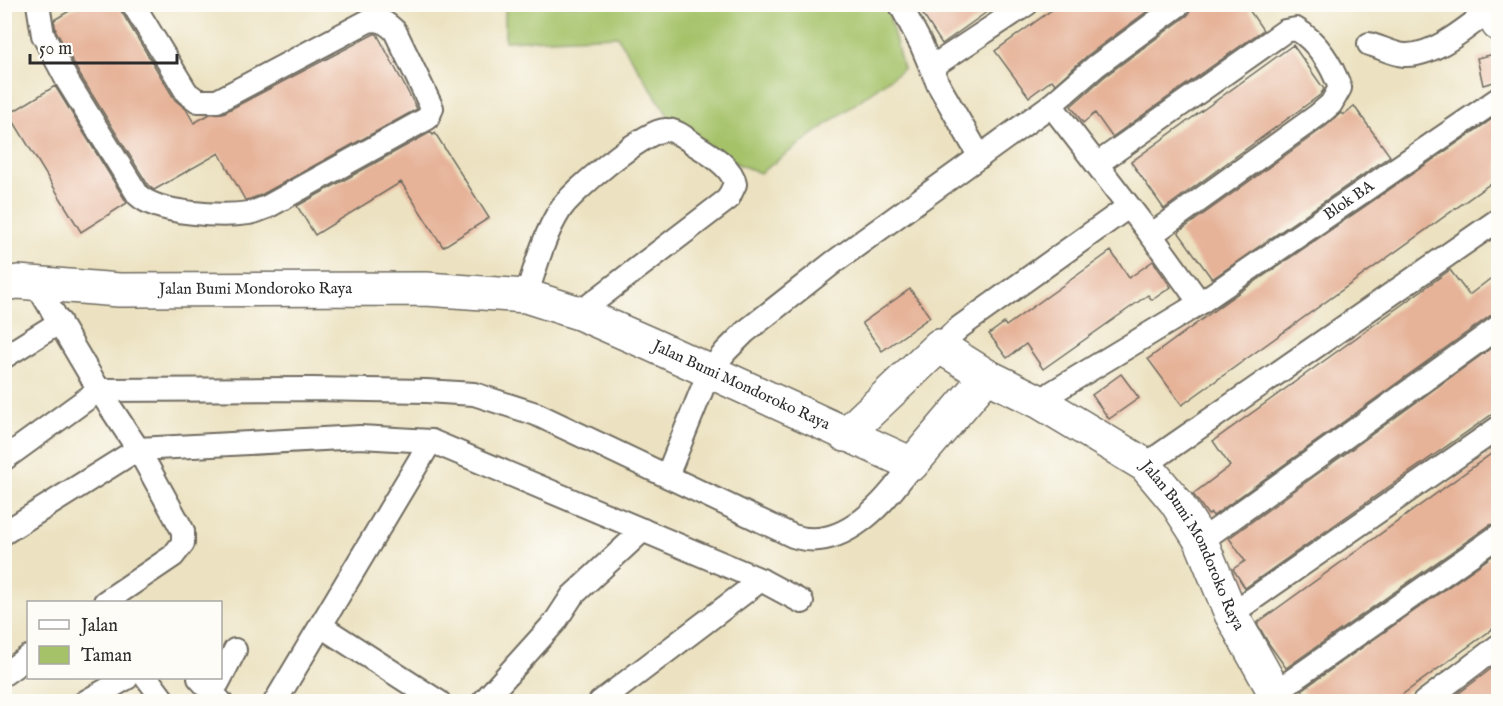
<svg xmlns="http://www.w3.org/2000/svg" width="1503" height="706" viewBox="0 0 1503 706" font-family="'IM FELL English',serif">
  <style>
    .green { fill: #a5c269; stroke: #68764a; stroke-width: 1.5 }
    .building { fill: #e6b399 }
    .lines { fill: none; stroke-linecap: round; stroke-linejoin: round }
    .street-casing { stroke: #6f6b60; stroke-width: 26 }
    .secondary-casing { stroke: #6f6b60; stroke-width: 36 }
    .street { stroke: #fff; stroke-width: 22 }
    .secondary { stroke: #fff; stroke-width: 33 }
    .labels { text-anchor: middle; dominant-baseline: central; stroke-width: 6; stroke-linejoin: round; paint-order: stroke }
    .street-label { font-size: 16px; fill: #2b2b2b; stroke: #fdfcf7 }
  </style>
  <rect width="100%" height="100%" fill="#fdfcf7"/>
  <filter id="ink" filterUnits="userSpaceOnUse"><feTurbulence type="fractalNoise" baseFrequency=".0167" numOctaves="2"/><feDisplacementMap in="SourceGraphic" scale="12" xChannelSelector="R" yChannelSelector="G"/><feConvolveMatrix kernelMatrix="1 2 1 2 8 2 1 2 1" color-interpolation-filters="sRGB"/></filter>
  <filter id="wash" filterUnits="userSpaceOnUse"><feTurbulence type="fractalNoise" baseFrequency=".008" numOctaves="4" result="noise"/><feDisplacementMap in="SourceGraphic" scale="24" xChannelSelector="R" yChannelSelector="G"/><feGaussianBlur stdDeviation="1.35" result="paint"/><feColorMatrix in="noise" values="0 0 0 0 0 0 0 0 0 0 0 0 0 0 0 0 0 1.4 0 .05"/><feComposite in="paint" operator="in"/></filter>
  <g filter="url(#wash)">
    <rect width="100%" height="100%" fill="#ece2c1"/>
    <!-- green -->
    <path class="green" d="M 505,5 L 884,5 L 888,11 L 903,69 L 760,173 L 713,154 L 671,120 L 617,36 L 505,41 Z"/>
    <g id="blocks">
      <!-- building -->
      <path class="building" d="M 81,4 L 120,4 L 121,11 L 175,100 L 186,109 L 194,123 L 210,114 L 223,113 L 374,34 L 377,34 L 417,109 L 261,195 L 250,199 L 245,200 L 219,153 L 154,190 L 148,185 L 80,75 L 56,31 L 54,20 Z
        M 916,4 L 998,4 L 942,44 Z
        M 1060,4 L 1157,4 L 1088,55 L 1055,84 L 1052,80 L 1029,97 L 995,51 Z
        M 1193,4 L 1245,4 L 1263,30 L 1112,137 L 1095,113 L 1083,123 L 1071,106 L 1104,77 L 1188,15 Z
        M 1293,45 L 1324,89 L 1320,95 L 1164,209 L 1131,162 Z
        M 1495,54 L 1498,69 L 1498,81 L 1483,85 L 1477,58 Z
        M 55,86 L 127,203 L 81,232 L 9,114 Z
        M 1354,106 L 1390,156 L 1212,279 L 1179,233 L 1180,231 L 1326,126 L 1341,113 L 1343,115 Z
        M 1498,115 L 1498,178 L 1182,405 L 1148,359 L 1227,301 Z
        M 431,132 L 433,135 L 435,133 L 489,218 L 443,247 L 401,182 L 315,235 L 297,206 Z
        M 1111,251 L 1129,278 L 1153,261 L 1171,287 L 1152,300 L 1148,295 L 1043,369 L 1026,344 L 1007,358 L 989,334 L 1004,323 L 1006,326 Z
        M 1450,270 L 1469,295 L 1498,273 L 1498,314 L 1490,316 L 1213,516 L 1211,513 L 1208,515 L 1193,494 L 1230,466 L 1213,441 Z
        M 910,289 L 930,317 L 882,351 L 862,323 Z
        M 1498,343 L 1498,410 L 1245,588 L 1233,569 L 1245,561 L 1229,538 Z
        M 1121,374 L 1139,398 L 1109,419 L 1092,395 Z
        M 1498,449 L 1498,523 L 1490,525 L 1286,668 L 1269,644 L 1257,623 Z
        M 1498,552 L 1498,625 L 1392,702 L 1311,702 L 1302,690 Z
        M 1498,663 L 1498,702 L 1447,702 L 1487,672 Z"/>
    </g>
  </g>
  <g filter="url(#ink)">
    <use href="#blocks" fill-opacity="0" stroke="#6f6b60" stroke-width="1.5"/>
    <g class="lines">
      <!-- street casing -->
      <g class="street-casing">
        <g id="street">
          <path d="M 38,4 L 43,35 L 68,82 L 138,195 C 158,214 221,217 249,213 C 255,212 261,209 267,207 L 428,118 L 432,108 L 395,31 C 386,23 381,18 368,21 L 217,101 L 198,101 L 187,93 L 133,4"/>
          <path d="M 900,4 L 921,44 L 938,84 L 980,157"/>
          <path d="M 1369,44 C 1380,47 1393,54 1404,55 C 1436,57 1473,22 1498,4"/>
          <path d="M 932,67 L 1027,4"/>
          <path d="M 1051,105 L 1151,235 L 1200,303"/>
          <path d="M 1097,164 L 1285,31 L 1296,29 C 1317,41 1332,65 1340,88 L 1331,104 L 1318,115 L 1151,235"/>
          <path d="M 37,285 L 99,390 L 138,449 L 183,531 L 183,543 L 173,556 L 105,602"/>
          <path d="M 526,296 C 536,267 543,237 560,210 C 571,192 644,131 665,130 C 676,129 688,140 697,146 C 710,154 733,168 735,184 L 728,199 L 579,313"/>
          <path d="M 939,346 L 960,327 L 1128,207"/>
          <path d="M 4,357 L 60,322"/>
          <path id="s1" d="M 1040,402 L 1053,392 L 1200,303 L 1498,99"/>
          <path d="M 4,459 L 99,390 L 312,389 L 426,391 L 474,394 L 536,414 L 793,536 C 843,553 887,501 912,464"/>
          <path d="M 1145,465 L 1498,220"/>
          <path d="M 667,476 L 709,372 L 726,351 L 745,332 L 834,262 L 1051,105 L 1096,66 L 1180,4"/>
          <path d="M 4,533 L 138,449 L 360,437 L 431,441 L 761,580 L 802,602"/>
          <path d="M 1201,541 L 1498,327"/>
          <path d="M 1231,614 L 1498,428"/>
          <path d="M 321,626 L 439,702"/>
          <path d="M 4,674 L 28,657"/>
          <path d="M 147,678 L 165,702"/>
          <path d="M 199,678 L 221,702"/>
          <path d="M 218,683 L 235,650"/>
          <path d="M 1274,693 L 1498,536"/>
          <path d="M 85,702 L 127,678"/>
          <path d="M 275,702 L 431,441"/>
          <path d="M 483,702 L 555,622 L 572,596 L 643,530"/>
          <path d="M 600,702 L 761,580"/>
          <path d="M 1424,702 L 1498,646"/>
        </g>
      </g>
      <!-- secondary casing -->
      <g class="secondary-casing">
        <g id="secondary">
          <path d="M 1494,4 L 1498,24"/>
          <path id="s2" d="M 4,284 L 18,282 L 119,290 L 426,289 L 526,296 L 579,313 L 650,344 L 912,464 L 987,376"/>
          <path id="s3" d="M 845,435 L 939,346 L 987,376 L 1040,402 L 1145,465 L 1176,502 L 1201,541 L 1231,614 L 1280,702"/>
        </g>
      </g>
      <!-- street -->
      <use href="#street" class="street"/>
      <!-- secondary -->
      <use href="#secondary" class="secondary"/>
    </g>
  </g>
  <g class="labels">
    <!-- street labels -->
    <g class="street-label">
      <text stroke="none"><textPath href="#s1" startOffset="369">Blok BA</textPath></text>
      <text stroke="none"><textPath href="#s2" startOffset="252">Jalan Bumi Mondoroko Raya</textPath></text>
      <text stroke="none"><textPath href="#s2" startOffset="756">Jalan Bumi Mondoroko Raya</textPath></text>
      <text stroke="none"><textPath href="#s3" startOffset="462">Jalan Bumi Mondoroko Raya</textPath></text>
    </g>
  </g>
  <!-- margin -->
  <rect width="1503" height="706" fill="none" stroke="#fdfcf7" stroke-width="24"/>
  <!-- legend -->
  <rect x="27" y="601" width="195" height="78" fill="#fdfcf7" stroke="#a9a8a5" stroke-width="1.5"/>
  <rect x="39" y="620" width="30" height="9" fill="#ffffff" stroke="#a9a8a5" stroke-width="1.5"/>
  <text x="81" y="631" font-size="18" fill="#2b2b2b">Jalan</text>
  <rect x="39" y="646" width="30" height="18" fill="#a5c269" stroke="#a9a8a5" stroke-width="1.5"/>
  <text x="81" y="661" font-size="18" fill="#2b2b2b">Taman</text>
  <!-- scale -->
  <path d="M30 54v9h147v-9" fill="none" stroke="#2b2b2b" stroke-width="3"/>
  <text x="39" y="54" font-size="18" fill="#2b2b2b" stroke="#fdfcf7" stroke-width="4.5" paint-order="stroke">50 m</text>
</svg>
